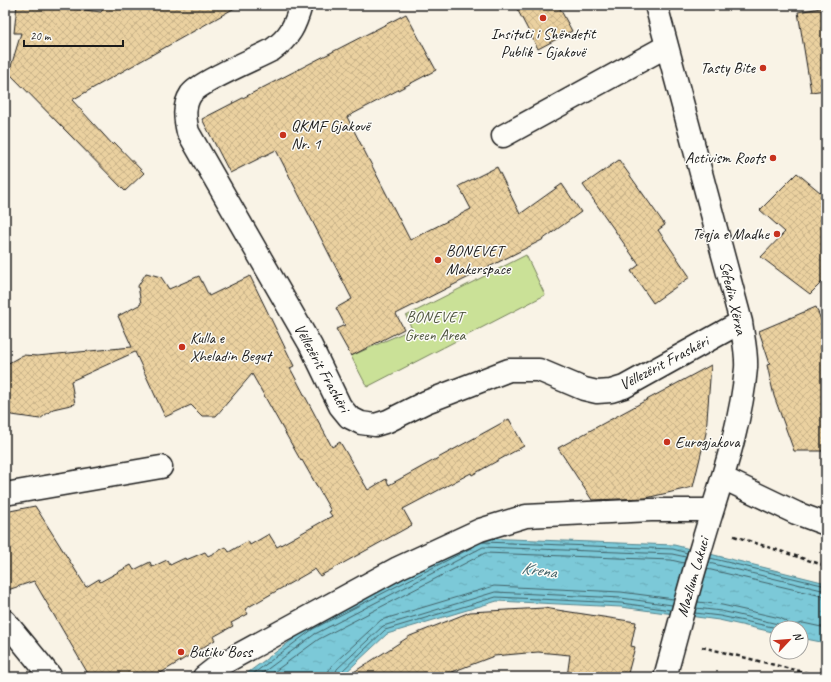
<svg xmlns="http://www.w3.org/2000/svg" width="831" height="682" viewBox="0 0 831 682" font-family="Caveat,sans-serif">
  <style>
    .green { fill: #cae197; stroke: #737e5a }
    .water { fill: url(#water-ripples); stroke: #55848d }
    .lines { fill: none; stroke-linecap: round; stroke-linejoin: round }
    .shore { stroke: #426167; stroke-width: 1 }
    .building { fill: url(#building-cross-hatch); stroke: #1c1c1c }
    .minor-casing { stroke: #1c1c1c; stroke-width: 25 }
    .path { stroke: #1c1c1c; stroke-width: 2.5; stroke-dasharray: 4 3; stroke-linecap: butt }
    .minor { stroke: #fdfcf7; stroke-width: 22 }
    .poi-dot { fill: #c8321e; stroke: #fdfcf7; stroke-width: 1.5 }
    .labels { text-anchor: middle; dominant-baseline: central; stroke-width: 3; stroke-linejoin: round; paint-order: stroke }
    .poi-label { font-size: 16px; fill: #1c1c1c; stroke: #fdfcf7; text-anchor: start }
    .street-label { font-size: 16px; fill: #1c1c1c; stroke: #fdfcf7 }
    .park-label { font-size: 16px; fill: #505741; stroke: #fdfcf7 }
    .water-label { font-size: 17px; font-style: italic; fill: #426167; stroke: #fdfcf7 }
  </style>
  <defs>
    <pattern id="water-ripples" width="26" height="14" patternUnits="userSpaceOnUse"><rect width="26" height="14" fill="#7bc9d8"/><path d="M2 4q2-2 4 0t4 0M15 11q2-2 4 0t4 0" fill="none" stroke="#6aacb9"/></pattern>
    <pattern id="building-cross-hatch" width="8" height="8" patternUnits="userSpaceOnUse"><rect width="8" height="8" fill="#ebd1a0"/><path d="M0 0l8 8M0 8l8-8" fill="none" stroke="#c9b389"/></pattern>
  </defs>
  <rect width="100%" height="100%" fill="#f9f3e6"/>
  <filter id="ink" filterUnits="userSpaceOnUse"><feTurbulence type="fractalNoise" baseFrequency=".025" numOctaves="2"/><feDisplacementMap in="SourceGraphic" scale="8" xChannelSelector="R" yChannelSelector="G"/><feConvolveMatrix kernelMatrix="1 2 1 2 8 2 1 2 1" color-interpolation-filters="sRGB"/></filter>
  <g filter="url(#ink)">
    <!-- green -->
    <path class="green" d="M 526,255 L 545,295 L 367,387 L 351,356 L 412,329 L 406,316 Z"/>
    <!-- water -->
    <path class="water" d="M 481,538 L 674,545 L 826,583 L 826,643 L 801,638 L 801,628 L 777,628 L 777,633 L 719,620 L 621,607 L 497,601 L 387,634 L 341,677 L 242,677 L 311,626 Z"/>
    <g class="lines">
      <!-- shore -->
      <path class="shore" d="M 483,542 L 673,549 L 687,553
        M 710,558 L 826,586
        M 709,563 L 826,591
        M 707,569 L 826,597
        M 698,602 L 722,605 L 780,618 L 786,621 L 791,626 L 803,623 L 826,628
        M 696,608 L 721,611 L 778,624 L 784,628
        M 695,613 L 720,616 L 777,628
        M 249,677 L 313,629 L 475,546
        M 257,677 L 315,634 L 483,547 L 672,554 L 686,557
        M 267,677 L 319,639 L 485,553 L 671,560 L 684,563
        M 328,677 L 329,670 L 332,665 L 381,620 L 494,586 L 621,592 L 674,599
        M 334,677 L 337,669 L 383,626 L 495,592 L 621,598 L 672,605
        M 339,677 L 340,673 L 385,630 L 496,597 L 621,603 L 671,610"/>
    </g>
    <!-- building -->
    <path class="building" d="M 17,5 L 43,5 L 101,12 L 106,5 L 240,5 L 72,100 L 113,145 L 115,143 L 144,173 L 125,191 L 9,73 L 21,33 L 14,33 Z
      M 515,5 L 558,5 L 572,31 L 538,49 Z
      M 826,7 L 826,90 L 811,92 L 798,12 Z
      M 406,14 L 436,70 L 347,117 L 410,240 L 471,209 L 459,186 L 497,167 L 520,214 L 562,184 L 581,212 L 542,240 L 396,314 L 404,329 L 351,356 L 336,329 L 345,325 L 336,308 L 352,299 L 276,150 L 230,173 L 202,119 Z
      M 619,160 L 665,225 L 658,230 L 690,277 L 653,303 L 631,271 L 639,265 L 583,185 Z
      M 797,173 L 826,197 L 826,278 L 810,294 L 761,257 L 785,232 L 760,210 Z
      M 146,273 L 161,277 L 169,289 L 199,276 L 209,296 L 250,276 L 294,366 L 290,368 L 332,447 L 340,442 L 368,490 L 386,479 L 389,485 L 509,419 L 524,446 L 472,475 L 471,473 L 403,509 L 412,525 L 320,576 L 315,569 L 245,609 L 248,614 L 231,623 L 233,626 L 213,637 L 215,640 L 154,677 L 90,677 L 34,581 L 5,591 L 5,512 L 35,506 L 86,587 L 99,579 L 100,582 L 131,565 L 134,570 L 150,562 L 152,567 L 167,560 L 170,565 L 185,558 L 186,560 L 205,552 L 208,556 L 226,547 L 229,552 L 248,541 L 250,545 L 269,534 L 277,547 L 332,516 L 329,512 L 331,511 L 302,460 L 301,461 L 252,374 L 216,416 L 202,416 L 191,405 L 165,417 L 135,352 L 71,381 L 75,404 L 53,409 L 40,419 L 5,414 L 5,365 L 23,355 L 37,356 L 132,347 L 118,316 L 141,304 L 138,286 Z
      M 816,307 L 826,333 L 826,451 L 794,451 L 774,396 L 767,365 L 770,364 L 759,331 Z
      M 711,365 L 706,433 L 693,487 L 646,498 L 592,500 L 558,448 Z
      M 544,608 L 636,622 L 631,646 L 635,647 L 627,677 L 567,677 L 570,655 L 538,652 L 494,656 L 439,677 L 346,677 L 410,636 L 470,612 Z"/>
    <g class="lines">
      <!-- minor casing -->
      <g class="minor-casing">
        <path id="minor" d="M 301,5 C 295,26 290,37 272,50 C 255,59 201,81 191,94 C 183,106 185,119 188,132 L 311,346 L 340,406 L 349,417 L 361,423 L 375,425 L 388,421 L 426,402 L 509,370 L 539,370 L 584,389 L 597,392 L 611,391 L 624,387 L 741,322
          M 656,5 L 741,322 C 743,337 747,353 746,368 C 741,429 718,489 701,548 C 688,590 677,634 665,677
          M 503,136 L 667,46
          M 723,478 L 796,513 L 826,524
          M 5,494 L 161,467
          M 5,621 L 51,677
          M 204,677 L 218,666 L 398,568 L 480,530 L 526,516 L 651,510 L 712,510"/>
      </g>
      <!-- path -->
      <path class="path" d="M 734,536 L 826,566
        M 702,647 L 823,677"/>
      <!-- minor -->
      <use href="#minor" class="minor"/>
    </g>
  </g>
  <!-- markers -->
  <g class="poi-dot">
    <circle cx="543" cy="18" r="4"/>
    <circle cx="763" cy="68" r="4"/>
    <circle cx="283" cy="135" r="4"/>
    <circle cx="773" cy="158" r="4"/>
    <circle cx="777" cy="234" r="4"/>
    <circle cx="438" cy="260" r="4"/>
    <circle cx="182" cy="347" r="4"/>
    <circle cx="667" cy="442" r="4"/>
    <circle cx="181" cy="652" r="4"/>
  </g>
  <g class="labels">
    <!-- poi labels -->
    <g class="poi-label">
      <text x="543" y="34" text-anchor="middle">Insituti i Shëndetit<tspan x="543" dy="18">Publik - Gjakovë</tspan></text>
      <text x="755" y="68" text-anchor="end">Tasty Bite</text>
      <text x="291" y="126">QKMF Gjakovë<tspan x="291" dy="18">Nr. 1</tspan></text>
      <text x="765" y="158" text-anchor="end">Activism Roots</text>
      <text x="769" y="234" text-anchor="end">Teqja e Madhe</text>
      <text x="446" y="251">BONEVET<tspan x="446" dy="18">Makerspace</tspan></text>
      <text x="190" y="338">Kulla e<tspan x="190" dy="18">Xheladin Begut</tspan></text>
      <text x="675" y="442">Eurogjakova</text>
      <text x="189" y="652">Butiku Boss</text>
    </g>
    <!-- street labels -->
    <g class="street-label">
      <text transform="translate(733 298) rotate(77)">Sefedin Xërxa</text>
      <text transform="translate(664 363) rotate(-28)">Vëllezërit Frashëri</text>
      <text transform="translate(322 368) rotate(61)">Vëllezërit Frashëri</text>
      <text transform="translate(693 577) rotate(-74)">Mazllum Lakuci</text>
    </g>
    <!-- park labels -->
    <g class="park-label">
      <text x="435" y="317">BONEVET<tspan x="435" dy="18">Green Area</tspan></text>
    </g>
    <!-- water labels -->
    <g class="water-label">
      <text transform="translate(539 570) rotate(8)">Krena</text>
    </g>
  </g>
  <!-- margin -->
  <rect width="831" height="682" fill="none" stroke="#fdfcf7" stroke-width="20"/>
  <rect x="10" y="10" width="811" height="662" fill="none" stroke="#1c1c1c" stroke-width="1.5" filter="url(#ink)"/>
  <!-- north arrow -->
  <g transform="translate(789 640) rotate(64)"><circle r="19" fill="#fdfcf7" stroke="#a3a29f"/>
  <path d="M0-3L7 15L0 10L-7 15Z" fill="#c8321e"/>
  <text y="-6" font-size="11" font-weight="bold" text-anchor="middle" fill="#1c1c1c">N</text>
  </g>
  <!-- scale -->
  <path d="M24 40v6h99v-6" fill="none" stroke="#1c1c1c" stroke-width="2"/>
  <text x="30" y="40" font-size="12" fill="#1c1c1c" stroke="#fdfcf7" stroke-width="3" paint-order="stroke">20 m</text>
</svg>
